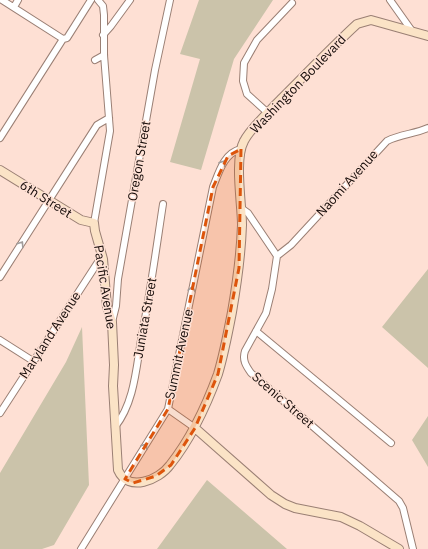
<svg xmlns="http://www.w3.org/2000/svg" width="428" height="549" viewBox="0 0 428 549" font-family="'IBM Plex Sans',sans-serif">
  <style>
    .green { fill: #cbc3aa }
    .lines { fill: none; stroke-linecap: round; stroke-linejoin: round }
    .street-casing { stroke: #9a7f74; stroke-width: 8 }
    .secondary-casing { stroke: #9a7f74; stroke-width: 10 }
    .street { stroke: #fff; stroke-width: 6 }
    .secondary { stroke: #fbe3c6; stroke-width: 8 }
    .oneway { stroke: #a19d9c }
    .marked { fill: #dd550c; fill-opacity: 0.2; stroke: #dd550c; stroke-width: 3; stroke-dasharray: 8 5; stroke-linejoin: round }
    .labels { text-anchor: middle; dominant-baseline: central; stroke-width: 3; stroke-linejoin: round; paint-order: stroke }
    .street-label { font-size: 13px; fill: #150b08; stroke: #fee0d4 }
  </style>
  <rect width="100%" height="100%" fill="#fee0d4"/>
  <!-- green -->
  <path class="green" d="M 199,0 L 273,0 L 234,59 L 201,170 L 170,162 L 200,59 L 180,54 Z
    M 428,269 L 428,368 L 382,327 Z
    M 82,327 L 89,485 L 54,545 L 42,549 L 0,549 L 0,473 L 66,362 Z
    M 428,416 L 428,467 L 412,440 Z
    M 207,480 L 287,549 L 157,549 Z"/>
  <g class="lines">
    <!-- street casing -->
    <g class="street-casing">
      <path id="street" d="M 2,0 L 63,39 L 67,38 L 91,0
        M 390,0 L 412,31
        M 14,7 L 18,0
        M 103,35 L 111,26 L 130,0
        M 95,60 L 104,55
        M 268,113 L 247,94 L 243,81 L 244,63 L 257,40 L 292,3
        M 0,138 L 63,39
        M 241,208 L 248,213 L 277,256 L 272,289 L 266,313 L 245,351 C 242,360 246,366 251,373 L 399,501 L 403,508 L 413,549
        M 94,223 L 110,131 L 104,55 L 104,15 L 103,6 L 98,0
        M 277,256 L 291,245 L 387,141 C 400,134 415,134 428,128
        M 0,277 L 97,125 L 109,118
        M 112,322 L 116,306 L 118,279 L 155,70 L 170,0
        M 256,331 L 391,443
        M 0,340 L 33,361
        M 168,409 L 195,428
        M 0,413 L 98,262 L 103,259
        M 115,427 C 134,403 136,370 141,340 C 150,295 156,250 163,204
        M 81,549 L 168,409 L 213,187 C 219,172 224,153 241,149"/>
    </g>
    <!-- secondary casing -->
    <g class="secondary-casing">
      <path id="secondary" d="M 0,170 L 81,220 L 94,223 L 95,231 L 103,259 L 107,307 L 112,322 L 114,365 L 113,386 L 118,470 C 128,493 159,480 170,465 C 190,440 207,404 218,374 C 224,354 228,333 232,312 C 237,283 241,255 242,225 C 242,204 234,159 244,141 C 251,127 271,110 282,98 C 307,73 331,48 357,24 L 371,20 L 428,36
        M 195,428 L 271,495 L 285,504 L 295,508 L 341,517 L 360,526 L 399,549"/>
    </g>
    <!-- street -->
    <use href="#street" class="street"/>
    <!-- secondary -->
    <use href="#secondary" class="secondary"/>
  </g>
  <!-- one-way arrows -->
  <defs><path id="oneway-chevron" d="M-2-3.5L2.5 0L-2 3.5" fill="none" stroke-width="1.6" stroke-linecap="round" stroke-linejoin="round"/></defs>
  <g class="oneway">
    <use href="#oneway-chevron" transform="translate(223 163) rotate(-57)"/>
    <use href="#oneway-chevron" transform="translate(21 244) rotate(-57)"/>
    <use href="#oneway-chevron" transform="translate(192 289) rotate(-78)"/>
    <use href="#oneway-chevron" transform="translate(145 446) rotate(-58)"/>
  </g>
  <!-- marked area -->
  <path class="marked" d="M 241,149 L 239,268 L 218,374 L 195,428 L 171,465 L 156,476 L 133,483 L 125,479 L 168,409 L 213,187 L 228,156 Z"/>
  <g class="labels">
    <!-- street labels -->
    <g class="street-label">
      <text transform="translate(298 84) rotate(-46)">Washington Boulevard</text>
      <text transform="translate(139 161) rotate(-80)">Oregon Street</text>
      <text transform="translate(347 183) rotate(-48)">Naomi Avenue</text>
      <text transform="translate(46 199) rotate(32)">6th Street</text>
      <text transform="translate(105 287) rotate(81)">Pacific Avenue</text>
      <text transform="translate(145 318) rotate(-80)">Juniata Street</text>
      <text transform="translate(50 335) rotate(-57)">Maryland Avenue</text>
      <text transform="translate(179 354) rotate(-78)">Summit Avenue</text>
      <text transform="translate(283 400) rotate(41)">Scenic Street</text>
    </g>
  </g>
</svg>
